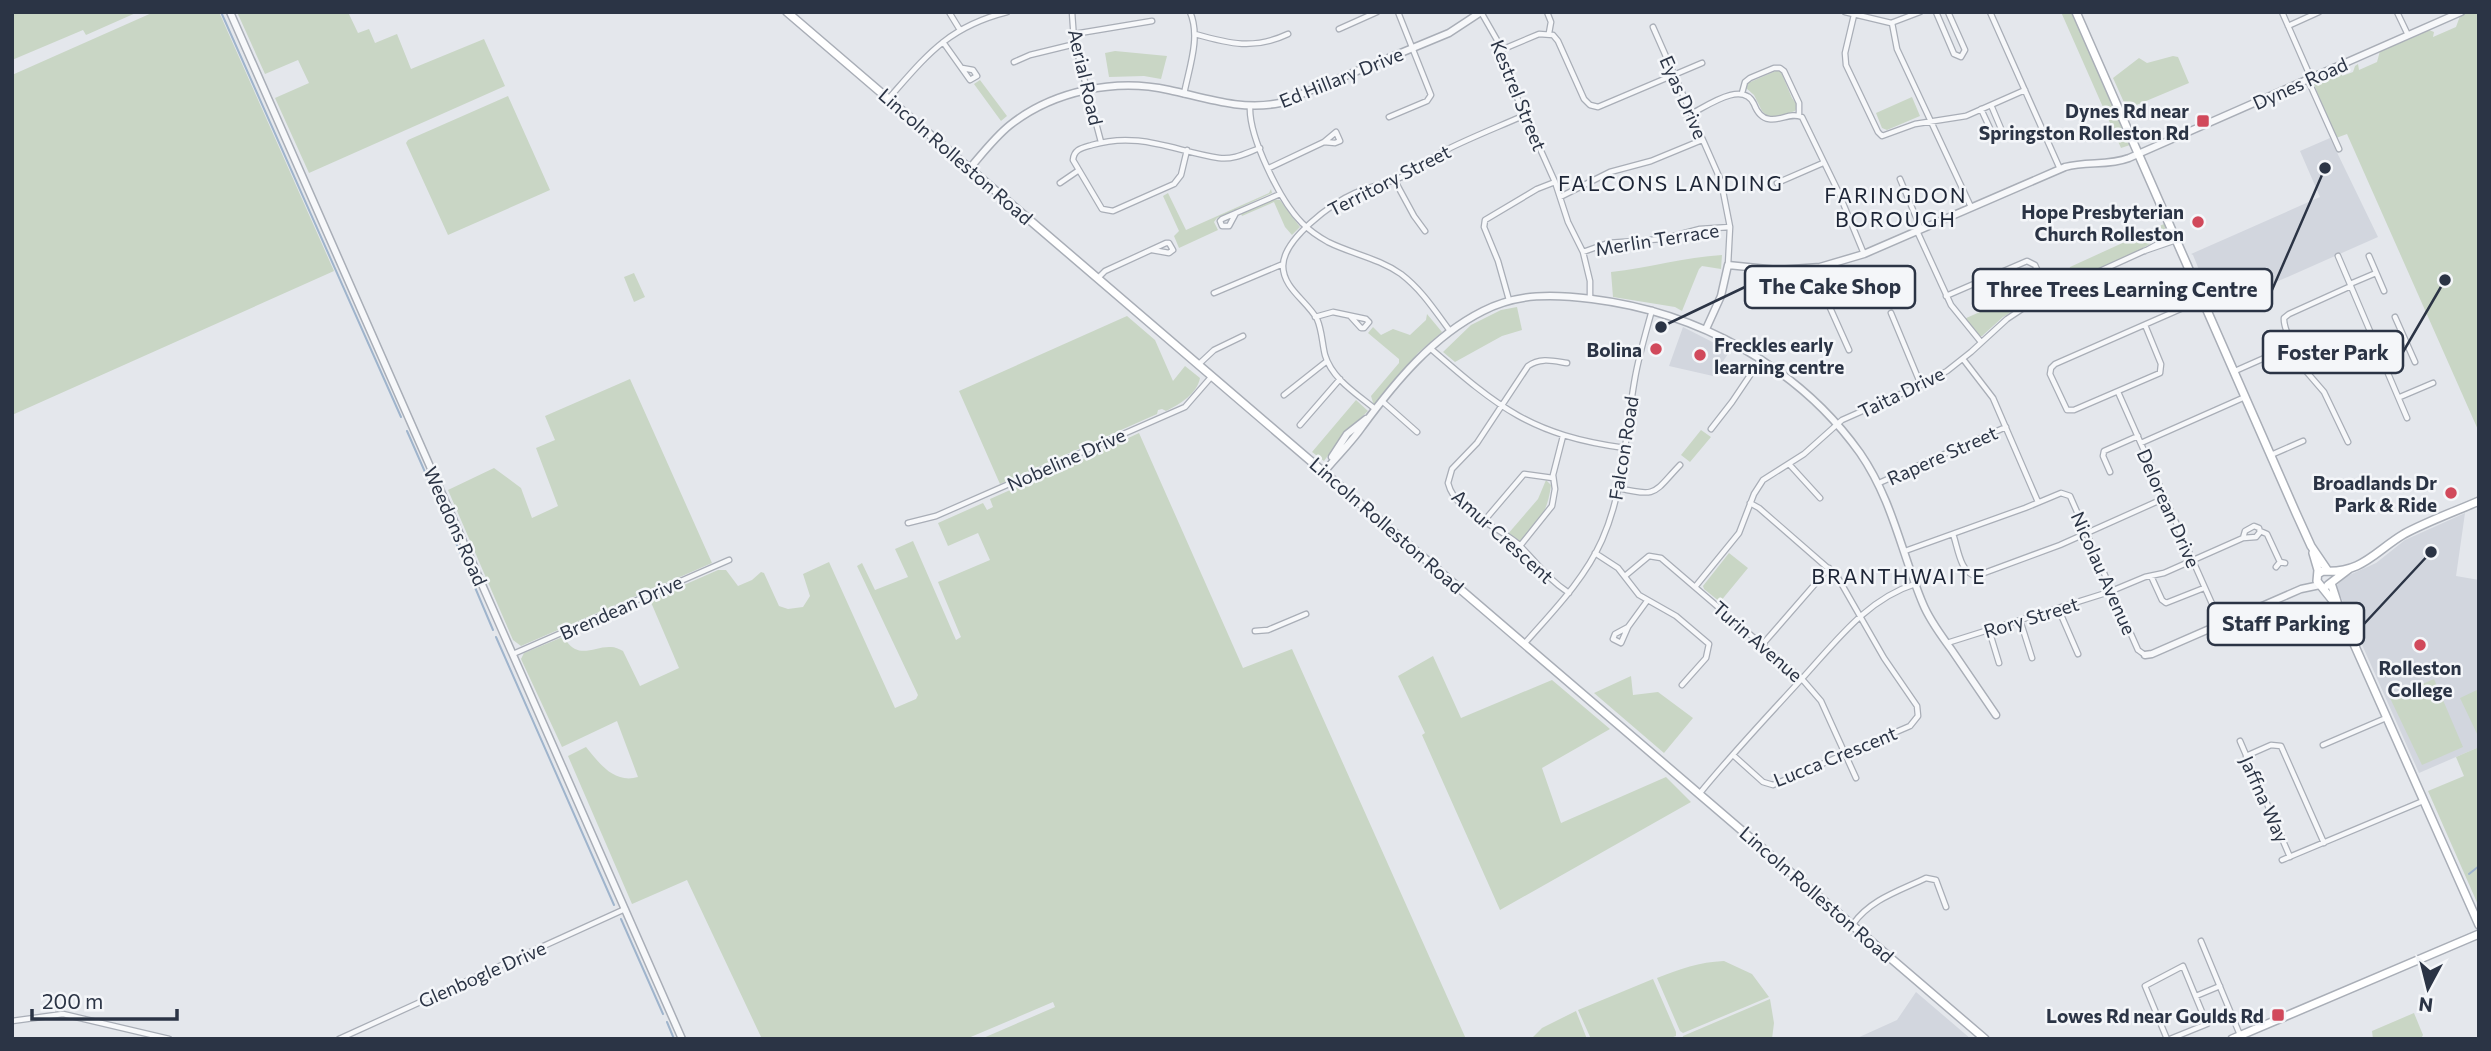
<svg xmlns="http://www.w3.org/2000/svg" width="2491" height="1051" viewBox="0 0 2491 1051" font-family="Commissioner,sans-serif">
  <style>
    .built { fill: #d2d6de }
    .green { fill: #c9d6c5 }
    .lines { fill: none; stroke-linecap: round; stroke-linejoin: round }
    .stream { stroke: #9fb4cc; stroke-width: 2 }
    .minor-casing { stroke: #a9aeb7; stroke-width: 7 }
    .tertiary-casing { stroke: #a9aeb7; stroke-width: 9 }
    .secondary-casing { stroke: #a9aeb7; stroke-width: 10 }
    .minor { stroke: #f7f8fa; stroke-width: 4.5 }
    .tertiary { stroke: #f7f8fa; stroke-width: 6 }
    .secondary { stroke: #fff; stroke-width: 7 }
    .poi-dot { fill: #d1495b; stroke: #f4f6f9; stroke-width: 2.5 }
    .labels { text-anchor: middle; dominant-baseline: central; stroke-width: 5; stroke-linejoin: round; paint-order: stroke }
    .street-label { font-size: 19px; fill: #2b3445; stroke: #f4f6f9 }
    .poi-label { font-size: 19px; font-weight: bold; fill: #2b3445; stroke: #f4f6f9; text-anchor: end }
    .neighbourhood-label { font-size: 21px; letter-spacing: 2px; fill: #1d2536; stroke: #f4f6f9 }
    .leader { fill: none; stroke: #2b3445; stroke-width: 2.5 }
    .callout-dot { fill: #2b3445; stroke: #f4f6f9; stroke-width: 2.5 }
    .callout { fill: #f4f6f9; stroke: #2b3445; stroke-width: 2.5 }
    .callout-label { font-size: 21px; text-anchor: middle; font-weight: bold; fill: #2b3445 }
  </style>
  <rect width="100%" height="100%" fill="#e4e7ec"/>
  <!-- built -->
  <path class="built" d="M 2330,138 L 2378,237 L 2215,309 L 2193,255 L 2191,254 L 2320,197 L 2300,151 Z
    M 1683,327 L 1730,351 L 1713,376 L 1669,366 Z
    M 2465,513 L 2456,576 L 2479,580 L 2479,747 L 2419,773 L 2336,586 L 2345,577 L 2376,563 L 2405,540 Z
    M 1916,992 L 1971,1039 L 1855,1039 L 1897,1020 Z"/>
  <!-- green -->
  <path class="green" d="M 12,12 L 138,12 L 86,35 L 83,30 L 12,60 Z
    M 154,12 L 219,12 L 334,271 L 12,415 L 12,75 Z
    M 237,12 L 348,12 L 358,33 L 369,29 L 375,43 L 397,34 L 411,69 L 484,39 L 505,86 L 309,173 L 275,98 L 309,83 L 298,60 L 265,74 Z
    M 2061,12 L 2071,12 L 2130,145 L 2121,148 Z
    M 2468,12 L 2479,12 L 2479,432 L 2347,134 L 2336,138 L 2313,82 L 2337,70 L 2343,71 L 2342,76 L 2353,72 L 2355,66 L 2358,64 L 2359,70 L 2377,62 L 2380,51 L 2429,30 L 2434,32 L 2433,37 L 2456,27 L 2460,16 Z
    M 1115,51 L 1167,56 L 1161,79 L 1144,76 L 1109,77 L 1105,53 Z
    M 2173,56 L 2178,57 L 2189,83 L 2127,109 L 2113,78 L 2139,58 L 2147,63 Z
    M 1778,70 L 1781,72 L 1792,98 L 1798,106 L 1795,111 L 1777,117 L 1767,116 L 1762,111 L 1754,95 L 1746,88 L 1748,83 Z
    M 980,80 L 1007,116 L 1001,121 L 974,84 Z
    M 508,96 L 550,190 L 448,235 L 406,143 L 408,140 Z
    M 1912,97 L 1920,116 L 1887,130 L 1882,128 L 1876,113 Z
    M 1271,189 L 1272,193 L 1217,218 L 1214,222 L 1218,230 L 1179,248 L 1174,236 L 1179,231 L 1163,196 L 1168,193 L 1186,230 L 1269,193 Z
    M 1273,199 L 1280,200 L 1300,227 L 1292,235 L 1285,227 L 1274,202 L 1242,216 L 1241,214 Z
    M 2164,224 L 2167,230 C 2160,246 2074,279 2053,288 L 2046,283 L 2068,274 L 2070,267 Z
    M 1722,255 L 1721,269 L 1702,266 L 1699,269 L 1682,311 L 1675,307 L 1613,297 L 1611,272 C 1648,268 1685,257 1722,255 Z
    M 634,273 L 645,297 L 634,302 L 624,277 Z
    M 2041,285 L 2042,291 L 2040,294 L 2003,317 L 1982,336 L 1980,336 L 1964,319 Z
    M 1517,307 L 1522,330 L 1502,336 L 1455,362 L 1443,352 L 1471,325 L 1501,310 Z
    M 1427,314 L 1442,332 L 1418,353 L 1375,409 L 1371,396 L 1399,363 L 1399,359 L 1368,333 L 1373,327 L 1381,335 L 1393,329 L 1410,335 L 1426,320 Z
    M 1127,316 L 1155,340 L 1173,381 L 1185,366 L 1200,378 C 1197,394 1180,404 1166,411 L 1162,409 L 1158,410 L 1157,414 L 1000,484 L 959,391 Z
    M 630,379 L 712,563 L 521,646 L 513,640 L 448,490 L 494,468 L 521,488 L 532,518 L 558,506 L 536,448 L 555,440 L 545,416 Z
    M 1356,400 L 1368,411 L 1343,435 L 1324,461 L 1312,452 Z
    M 1701,430 L 1711,437 L 1690,462 L 1681,455 Z
    M 1139,433 L 1243,668 L 1292,649 L 1466,1039 L 981,1039 L 1055,1007 L 1053,1002 L 966,1039 L 762,1039 L 687,880 L 632,904 L 568,756 L 586,747 C 599,763 614,784 638,777 L 617,721 L 562,747 L 521,659 L 524,653 L 565,636 L 568,639 L 567,642 C 580,659 595,646 611,647 C 615,647 619,649 623,651 L 640,686 L 679,668 L 650,600 L 718,570 L 726,570 L 738,586 L 752,580 L 761,572 L 764,573 L 779,606 L 788,609 L 803,607 L 810,596 L 803,574 L 829,562 L 895,708 L 916,699 L 918,695 L 857,566 L 862,563 L 875,590 L 908,577 L 895,549 L 913,541 L 956,640 L 961,637 L 938,582 L 990,560 L 978,533 L 948,546 L 938,523 L 983,503 L 987,510 L 993,507 L 990,499 L 1053,471 L 1056,472 L 1117,443 L 1120,444 L 1124,440 Z
    M 1546,480 L 1551,485 C 1548,511 1538,527 1517,544 L 1507,535 L 1538,499 Z
    M 1729,553 L 1748,568 L 1720,602 L 1704,589 L 1703,586 Z
    M 1433,656 L 1461,718 L 1552,680 L 1610,729 L 1542,768 L 1561,823 L 1666,777 L 1691,802 L 1500,910 L 1422,735 L 1425,733 L 1398,676 Z
    M 1631,676 L 1633,695 L 1658,692 L 1693,718 L 1664,753 L 1594,693 Z
    M 2434,679 L 2463,747 L 2422,765 L 2390,698 Z
    M 2479,689 L 2479,738 L 2460,698 Z
    M 2479,747 L 2479,907 L 2428,791 L 2464,776 L 2456,757 Z
    M 1724,961 L 1752,974 L 1769,997 L 1683,1033 L 1680,1031 L 1657,978 C 1680,969 1699,962 1724,961 Z
    M 1653,979 L 1676,1032 L 1676,1036 L 1668,1039 L 1591,1039 L 1578,1010 Z
    M 1770,999 L 1774,1023 L 1772,1039 L 1682,1039 L 1683,1036 Z
    M 1576,1011 L 1587,1039 L 1531,1039 L 1542,1028 Z
    M 2414,1013 L 2423,1035 L 2421,1039 L 2373,1039 L 2372,1031 Z"/>
  <g class="lines">
    <!-- stream -->
    <path class="stream" d="M 221,12 L 401,417
      M 407,431 L 471,577
      M 474,585 L 493,630
      M 496,637 L 614,905
      M 2469,874 L 2479,866
      M 621,919 L 663,1014
      M 667,1022 L 674,1039"/>
    <!-- minor casing -->
    <g class="minor-casing">
      <path id="minor" d="M 949,12 L 960,30
        M 1072,12 L 1074,40 L 1101,142
        M 1481,12 L 1497,40 L 1510,82 L 1555,182 L 1568,222 L 1583,252 L 1590,281 L 1590,298
        M 1547,12 L 1551,22 L 1549,33
        M 1845,12 L 1891,23 L 1920,12
        M 1936,12 L 1954,54 L 1961,57 L 1965,50 L 1948,12
        M 1990,12 L 2060,169
        M 2282,12 L 2311,78
        M 2397,12 L 2408,35
        M 1854,15 L 1845,53 L 1846,65 L 1878,132 L 1882,136 L 1915,124 L 1966,116 L 2025,90
        M 1892,23 L 1897,49 L 1971,207
        M 2288,26 L 2319,12
        M 1653,27 L 1721,181 L 1730,227 L 1728,265
        M 1339,29 L 1377,12
        M 1074,34 L 1152,21
        M 1195,34 C 1230,44 1254,50 1288,34
        M 943,42 L 970,80 L 977,76 L 973,70 L 962,68
        M 1501,50 L 1539,34 L 1553,35 L 1558,41 L 1584,99 L 1590,105 L 1598,107 L 1702,63
        M 1014,62 L 1030,55 L 1075,44
        M 2308,80 L 2339,149
        M 1742,93 L 1745,82 L 1750,78 L 1774,68 L 1780,68 L 1784,71 L 1799,103 L 1799,116
        M 1184,94 C 1189,68 1201,37 1190,12
        M 889,98 C 927,55 948,27 1007,12
        M 1250,107 C 1249,137 1280,201 1302,223 C 1309,230 1319,237 1328,242 C 1352,254 1378,258 1401,274 C 1422,290 1435,311 1450,331
        M 1981,109 L 1993,135 L 1998,137 L 2002,131 L 1991,105
        M 1691,114 C 1707,106 1743,80 1754,104 C 1757,112 1761,118 1769,119 C 1781,121 1790,112 1802,117 L 1838,191 L 1864,254
        M 1389,117 L 1427,101 L 1431,95 L 1398,12
        M 1187,150 L 1181,175 L 1174,184 L 1113,211 L 1102,209 L 1073,160 C 1074,149 1082,148 1092,145 C 1139,131 1174,151 1219,158 C 1234,160 1246,153 1260,148
        M 1269,168 L 1324,142 L 1336,132 L 1340,141 L 1335,143 L 1324,142
        M 1900,179 L 1921,229
        M 1395,181 L 1414,216 L 1425,231
        M 1060,183 L 1079,170
        M 1777,183 L 1823,163
        M 1560,197 L 1610,172 L 1651,161 L 1702,140
        M 1236,213 L 1229,226 L 1222,226 L 1220,221 L 1222,219 L 1280,194
        M 1917,231 L 1951,305 L 1981,342
        M 2145,251 L 2174,235
        M 1583,252 L 1608,243 L 1662,239 L 1700,229 L 1730,227
        M 2338,256 L 2407,418
        M 2369,256 L 2384,291
        M 1820,267 L 1827,301 L 1849,350
        M 1098,278 L 1105,271 L 1166,243 L 1169,243 L 1173,250 L 1169,253 L 1152,250
        M 2350,284 L 2376,273
        M 1214,293 L 1283,264
        M 1946,296 L 2027,261 L 2035,265 L 2048,294
        M 1509,300 L 1498,261 L 1484,227 L 1485,220 L 1537,189 L 1555,182
        M 1891,313 L 1921,385
        M 1315,317 L 1333,312 L 1366,319 L 1369,322 L 1364,328 L 1361,328 L 1351,317
        M 2395,317 L 2415,362
        M 2145,325 L 2161,364 L 2160,373 L 2074,410 L 2067,410 L 2050,374 L 2051,368 L 2055,364 L 2201,300
        M 2289,346 L 2305,370 L 2324,392 L 2348,442
        M 2378,346 L 2403,335
        M 1430,348 C 1499,408 1531,435 1625,448
        M 1963,359 L 1993,398 L 2038,502
        M 1567,363 C 1554,361 1540,357 1528,366 L 1477,443 L 1452,469 L 1448,483 C 1455,512 1496,525 1517,543 C 1536,561 1545,577 1569,593
        M 1199,364 L 1214,350 L 1243,336
        M 2235,371 L 2287,348 C 2293,338 2283,329 2284,318 L 2289,314 L 2351,286
        M 2118,392 L 2221,624
        M 1284,395 L 1327,361
        M 2400,397 L 2433,383
        M 1382,401 L 1417,432
        M 1375,409 C 1357,394 1332,379 1325,355 C 1322,343 1322,330 1317,319 C 1307,301 1283,288 1283,266 C 1283,239 1332,203 1355,193 C 1374,185 1393,182 1411,173 C 1423,167 1433,156 1446,150 C 1472,137 1498,127 1525,115
        M 1300,425 L 1340,379
        M 1711,429 L 1732,402 L 1761,359
        M 2141,443 L 2245,397
        M 2271,455 L 2303,441
        M 1789,464 L 1820,498
        M 2110,472 L 2103,456 L 2104,451 L 2138,436
        M 1879,483 L 2006,427
        M 1619,488 C 1658,498 1654,492 1680,465
        M 1484,521 L 1524,474 L 1553,478
        M 908,523 L 936,516 L 1185,407 L 1212,376
        M 2260,531 L 2267,534 L 2280,562
        M 1953,534 C 1958,548 1960,573 1976,576 L 2060,545 L 2165,498
        M 1520,546 L 1552,506 L 1555,489 L 1553,475 L 1563,436
        M 1905,551 L 2025,508 L 2061,493 L 2070,496 L 2138,650 L 2145,655
        M 1595,553 L 1618,568 L 1639,595 L 1676,616 L 1709,644 L 1706,658 L 1682,685
        M 2276,567 L 2280,562 L 2285,563
        M 1625,576 L 1649,556 L 1661,558 L 1802,679 L 1821,701 L 1856,778
        M 2151,576 L 2162,600 L 2166,603 L 2204,588
        M 1695,587 L 1739,533 L 1754,494 L 1763,480 L 1804,454 L 1842,420 L 1921,385 L 1947,371 L 1971,352 L 2007,319 L 2034,301 L 2144,251 L 2176,240
        M 2058,608 L 2078,654
        M 2020,620 L 2032,658
        M 1628,627 L 1615,634 L 1613,639 L 1621,643 L 1628,627 L 1647,601
        M 1989,630 L 1999,663
        M 1255,631 L 1268,630 L 1306,614
        M 1525,643 C 1553,611 1584,580 1602,540 C 1625,488 1625,433 1635,378 C 1639,355 1646,332 1652,310
        M 1947,643 L 2109,592 L 2145,577 L 2164,573 L 2243,538 L 2256,537 L 2260,532 L 2259,528 L 2254,526 L 2245,531 L 2243,538
        M 1762,645 L 1829,568
        M 513,654 L 729,560
        M 2240,741 L 2290,857
        M 2323,745 L 2386,718
        M 1733,755 L 1763,782 L 1773,785 L 1910,726 L 1918,716 L 1917,706 L 1884,658 L 1837,576 L 1759,508 L 1750,503
        M 2246,756 L 2271,745 L 2281,746 L 2324,843
        M 1700,793 C 1731,755 1764,720 1797,684 C 1832,647 1864,600 1915,584
        M 2282,860 L 2423,801
        M 1853,924 C 1871,899 1899,891 1926,878 L 1936,880 L 1946,907
        M 2201,941 L 2240,1035
        M 2196,996 L 2220,986
        M 12,1021 L 63,1014 L 169,1039
        M 339,1039 L 625,909
        M 2167,1039 L 2145,986 L 2183,966 L 2207,1024 L 2170,1039"/>
    </g>
    <!-- tertiary casing -->
    <g class="tertiary-casing">
      <path id="tertiary" d="M 230,12 L 682,1039
        M 970,168 C 982,154 995,137 1010,125 C 1053,91 1115,78 1169,90 C 1206,98 1241,111 1280,103 L 1449,33 L 1481,12
        M 1706,329 L 1721,296 L 1728,265 L 1777,270 L 1820,267 L 1864,254 L 2065,167 C 2087,161 2108,166 2129,158 L 2461,12
        M 1332,457 L 1347,434 L 1366,419
        M 1324,472 C 1336,457 1351,443 1362,427 C 1395,382 1433,336 1483,311 C 1518,293 1554,294 1592,299 C 1697,312 1798,366 1860,453 C 1893,501 1901,552 1923,604 C 1930,621 1941,635 1951,649 C 1966,671 1981,693 1996,715
        M 2145,655 L 2152,654 L 2301,589 L 2320,585"/>
    </g>
    <!-- secondary casing -->
    <g class="secondary-casing">
      <path id="secondary" d="M 787,12 L 1985,1039
        M 2076,12 L 2296,513 L 2311,546 L 2328,571
        M 2313,553 L 2318,570 L 2317,581 L 2333,601
        M 2318,574 L 2323,571 C 2362,574 2375,551 2404,534 C 2428,521 2454,512 2479,501
        M 2331,583 L 2342,617 L 2479,925
        M 2328,585 L 2349,569
        M 2232,1039 L 2479,934"/>
    </g>
    <!-- minor -->
    <use href="#minor" class="minor"/>
    <!-- tertiary -->
    <use href="#tertiary" class="tertiary"/>
    <!-- secondary -->
    <use href="#secondary" class="secondary"/>
  </g>
  <!-- markers -->
  <g class="poi-dot">
    <rect x="2196" y="114" width="14" height="14" rx="3.5"/>
    <circle cx="2198" cy="222" r="7"/>
    <circle cx="1656" cy="349" r="7"/>
    <circle cx="1700" cy="355" r="7"/>
    <circle cx="2451" cy="493" r="7"/>
    <circle cx="2420" cy="645" r="7"/>
    <rect x="2271" y="1008" width="14" height="14" rx="3.5"/>
  </g>
  <g class="labels">
    <!-- street labels -->
    <g class="street-label">
      <text transform="translate(1086 77) rotate(77)">Aerial Road</text>
      <text transform="translate(1341 77) rotate(-22)">Ed Hillary Drive</text>
      <text transform="translate(2300 83) rotate(-24)">Dynes Road</text>
      <text transform="translate(1519 95) rotate(68)">Kestrel Street</text>
      <text transform="translate(1684 97) rotate(66)">Eyas Drive</text>
      <text transform="translate(956 156) rotate(41)">Lincoln Rolleston Road</text>
      <text transform="translate(1389 180) rotate(-27)">Territory Street</text>
      <text transform="translate(1657 239) rotate(-9)">Merlin Terrace</text>
      <text transform="translate(1901 392) rotate(-26)">Taita Drive</text>
      <text transform="translate(1623 448) rotate(-81)">Falcon Road</text>
      <text transform="translate(1942 455) rotate(-24)">Rapere Street</text>
      <text transform="translate(1066 459) rotate(-24)">Nobeline Drive</text>
      <text transform="translate(2169 508) rotate(66)">Delorean Drive</text>
      <text transform="translate(1387 525) rotate(41)">Lincoln Rolleston Road</text>
      <text transform="translate(456 526) rotate(66)">Weedons Road</text>
      <text transform="translate(1503 536) rotate(42)">Amur Crescent</text>
      <text transform="translate(2104 573) rotate(66)">Nicolau Avenue</text>
      <text transform="translate(621 607) rotate(-24)">Brendean Drive</text>
      <text transform="translate(2031 617) rotate(-17)">Rory Street</text>
      <text transform="translate(1758 641) rotate(41)">Turin Avenue</text>
      <text transform="translate(1835 756) rotate(-22)">Lucca Crescent</text>
      <text transform="translate(2265 799) rotate(66)">Jaffna Way</text>
      <text transform="translate(1817 894) rotate(41)">Lincoln Rolleston Road</text>
      <text transform="translate(482 974) rotate(-24)">Glenbogle Drive</text>
    </g>
    <!-- poi labels -->
    <g class="poi-label">
      <text x="2189" y="110">Dynes Rd near<tspan x="2189" dy="22">Springston Rolleston Rd</tspan></text>
      <text x="2184" y="211">Hope Presbyterian<tspan x="2184" dy="22">Church Rolleston</tspan></text>
      <text x="1714" y="344" text-anchor="start">Freckles early<tspan x="1714" dy="22">learning centre</tspan></text>
      <text x="1642" y="349">Bolina</text>
      <text x="2437" y="482">Broadlands Dr<tspan x="2437" dy="22">Park &amp; Ride</tspan></text>
      <text x="2420" y="667" text-anchor="middle">Rolleston<tspan x="2420" dy="22">College</tspan></text>
      <text x="2264" y="1015">Lowes Rd near Goulds Rd</text>
    </g>
    <!-- neighbourhood labels -->
    <g class="neighbourhood-label">
      <text x="1671" y="182">FALCONS LANDING</text>
      <text x="1896" y="194">FARINGDON<tspan x="1896" dy="24">BOROUGH</tspan></text>
      <text x="1899" y="575">BRANTHWAITE</text>
    </g>
  </g>
  <!-- callouts -->
  <path class="leader" d="M1661 327L1745 287M2325 168L2272 290M2445 280L2403 352M2431 552L2364 624"/>
  <g class="callout-dot">
    <circle cx="1661" cy="327" r="7"/>
    <circle cx="2325" cy="168" r="7"/>
    <circle cx="2445" cy="280" r="7"/>
    <circle cx="2431" cy="552" r="7"/>
  </g>
  <g class="callout">
    <rect x="1745" y="266" width="170" height="42" rx="7"/>
    <rect x="1973" y="269" width="299" height="42" rx="7"/>
    <rect x="2263" y="331" width="140" height="42" rx="7"/>
    <rect x="2208" y="603" width="156" height="42" rx="7"/>
  </g>
  <g class="callout-label">
    <text x="1830" y="294">The Cake Shop</text>
    <text x="2122" y="297">Three Trees Learning Centre</text>
    <text x="2333" y="360">Foster Park</text>
    <text x="2286" y="631">Staff Parking</text>
  </g>
  <!-- border -->
  <rect width="2491" height="1051" fill="none" stroke="#2b3445" stroke-width="28"/>
  <!-- north arrow -->
  <g transform="translate(2428 988) rotate(187)" stroke="#f4f6f9" stroke-width="5" paint-order="stroke">
  <path d="M0-5L12 26L0 18L-12 26Z" fill="#2b3445"/>
  <text y="-10" font-size="19" font-weight="bold" text-anchor="middle" fill="#2b3445">N</text>
  </g>
  <!-- scale -->
  <path d="M32 1009v10h145v-10" fill="none" stroke="#2b3445" stroke-width="3.5"/>
  <text x="42" y="1009" font-size="21" fill="#2b3445" stroke="#f4f6f9" stroke-width="5" paint-order="stroke">200 m</text>
</svg>
